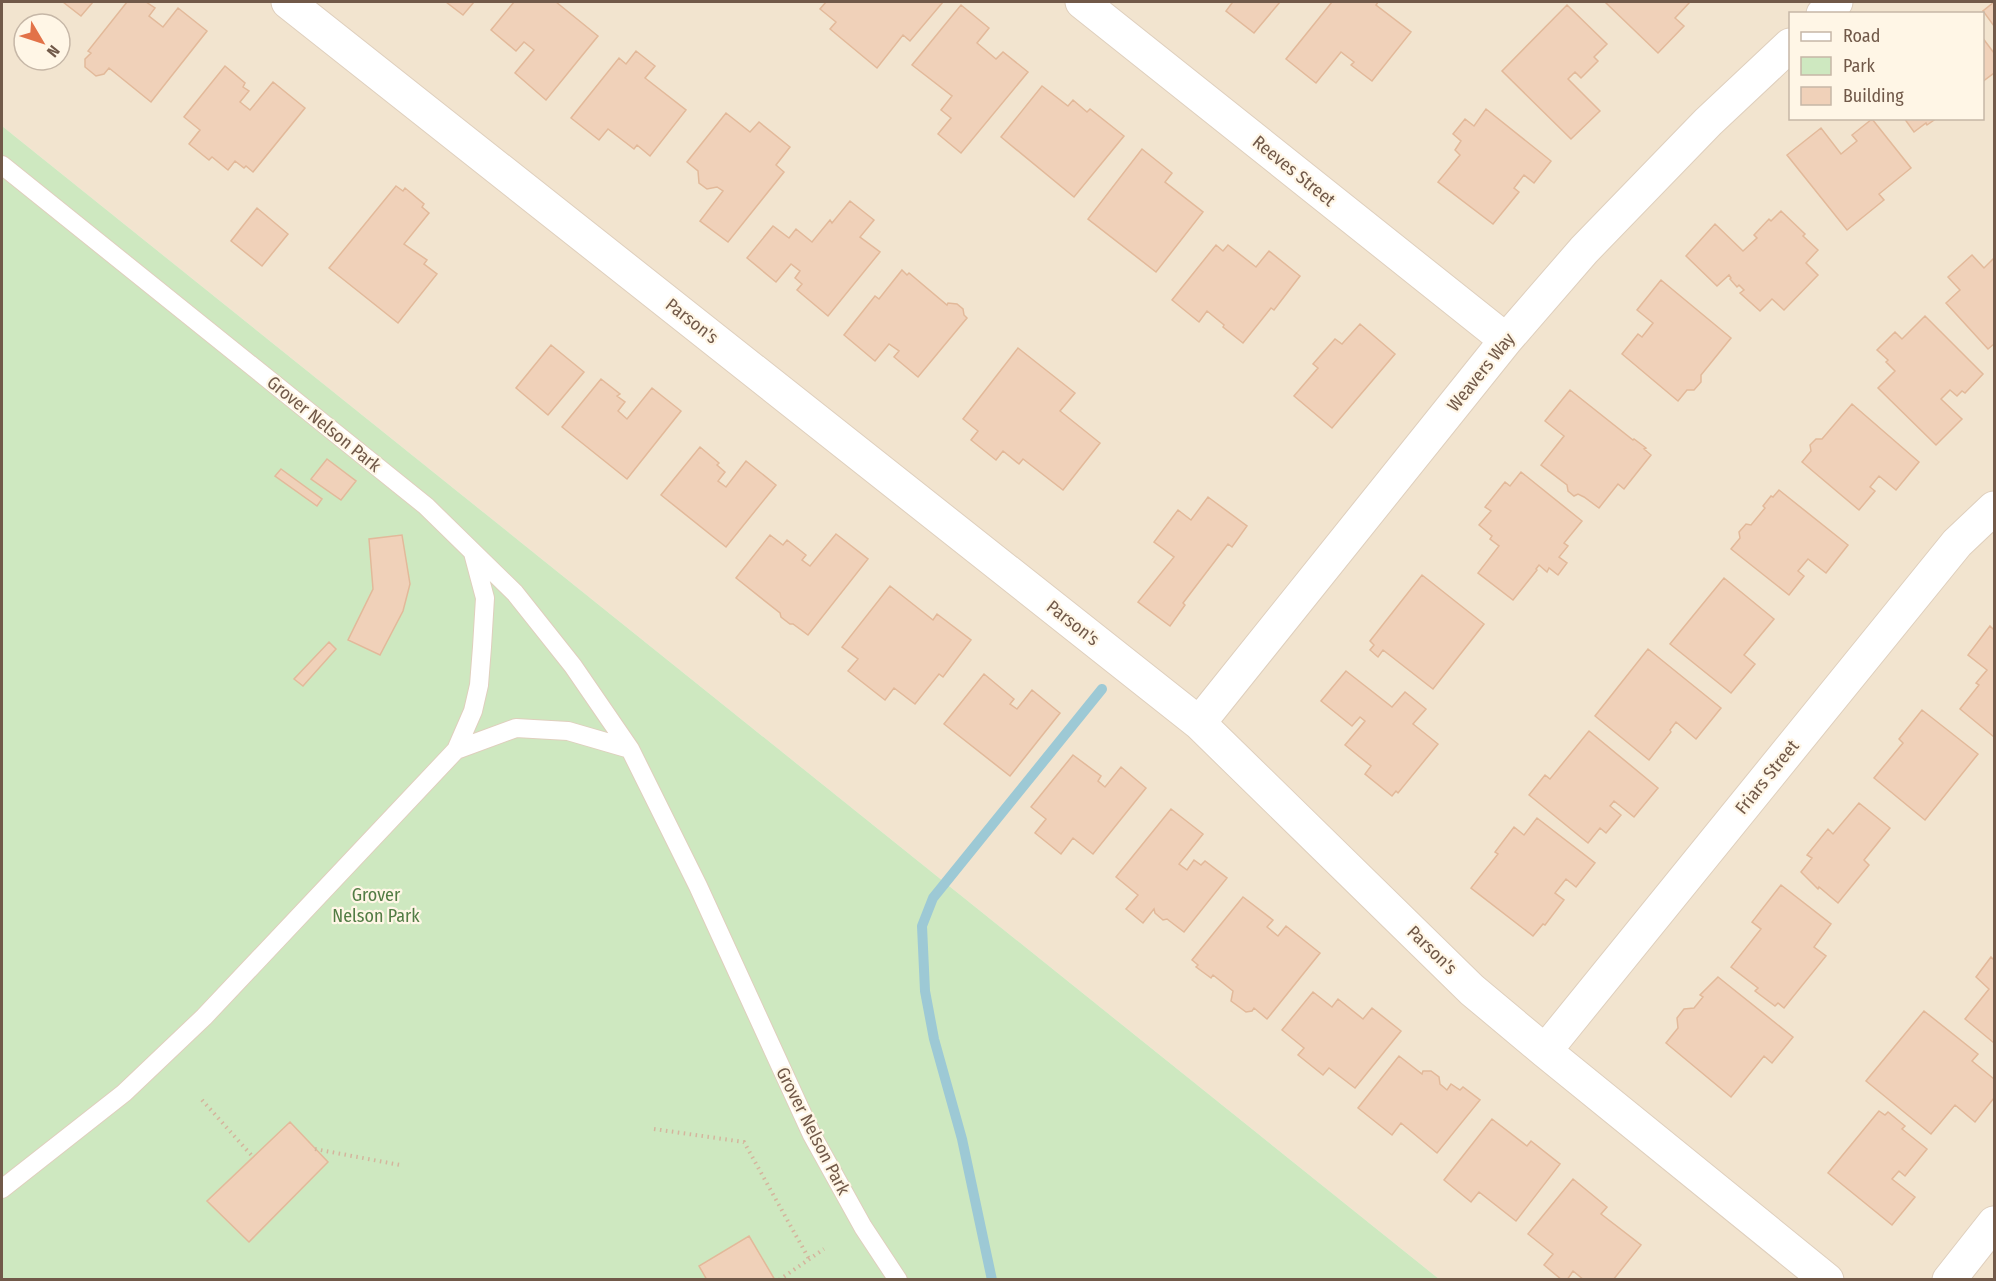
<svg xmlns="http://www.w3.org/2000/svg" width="1996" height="1281" viewBox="0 0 1996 1281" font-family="'Fira Sans Condensed',sans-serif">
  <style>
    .residential { fill: #f2e4cf; fill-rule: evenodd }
    .green { fill: #cee8c0 }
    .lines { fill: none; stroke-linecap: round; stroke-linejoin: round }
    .stream { stroke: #9dc9d5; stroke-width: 10 }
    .building { fill: #f0d1b9; stroke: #e2b99a; stroke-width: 1.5 }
    .lane-casing { stroke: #dfcfbd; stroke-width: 20 }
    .street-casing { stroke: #dfcfbd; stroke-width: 35 }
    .path { stroke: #d4b59d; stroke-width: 4; stroke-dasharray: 1.5 4.5; stroke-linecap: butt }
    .lane { stroke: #fff; stroke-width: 18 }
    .street { stroke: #fff; stroke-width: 33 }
    .labels { text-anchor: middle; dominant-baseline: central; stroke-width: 4.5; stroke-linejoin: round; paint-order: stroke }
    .street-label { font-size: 18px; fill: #715949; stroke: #fff6e6 }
    .park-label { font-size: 18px; fill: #527c44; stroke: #fff6e6 }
  </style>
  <rect width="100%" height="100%" fill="#fbf2e1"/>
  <!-- residential -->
  <path class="residential" d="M 2,2 L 1994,2 L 1994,1279 L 1439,1279 L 2,126 ZM 1790,14 L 1982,14 L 1982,118 L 1790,118 ZM 24,24 L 60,24 L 60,60 L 24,60 Z"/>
  <!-- green -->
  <path class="green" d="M 2,126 L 1439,1279 L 2,1280 Z"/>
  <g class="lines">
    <!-- stream -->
    <path class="stream" d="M 992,1280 L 962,1139 L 934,1039 L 925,991 L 922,926 L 933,898 L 1102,689"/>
  </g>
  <!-- building -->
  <path class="building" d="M 63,2 L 93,2 L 81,16 Z
    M 127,2 L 146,2 L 155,8 L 149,16 L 163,27 L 178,8 L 207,31 L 151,102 L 109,68 L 104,74 L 96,76 L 85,67 L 85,59 L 91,53 L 88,51 Z
    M 446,2 L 474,2 L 463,15 Z
    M 514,2 L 556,2 L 598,36 L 546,100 L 515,73 L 534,50 L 524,42 L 516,51 L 491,30 Z
    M 826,2 L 943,2 L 910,41 L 903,35 L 877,68 L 830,29 L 836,22 L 820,9 Z
    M 1230,2 L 1280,2 L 1254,33 L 1226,11 L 1232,3 Z
    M 1332,2 L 1378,2 L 1376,5 L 1411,32 L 1372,81 L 1351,65 L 1354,62 L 1341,52 L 1316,83 L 1286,59 Z
    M 1605,2 L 1690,2 L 1675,18 L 1684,26 L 1658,53 Z
    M 1994,2 L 1994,26 L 1983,11 Z
    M 961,5 L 989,28 L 977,43 L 996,59 L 1003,52 L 1028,72 L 961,153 L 938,134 L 951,118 L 941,110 L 952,96 L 912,65 Z
    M 1567,5 L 1607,44 L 1594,57 L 1598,61 L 1581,78 L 1575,72 L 1568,79 L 1600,111 L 1571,139 L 1502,71 Z
    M 1982,37 L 1994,53 L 1994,73 L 1982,82 Z
    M 636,51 L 655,66 L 645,78 L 686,110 L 650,156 L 637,145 L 634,149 L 608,129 L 599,140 L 571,118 L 619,58 L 626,64 Z
    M 225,66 L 245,83 L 243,87 L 249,91 L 240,102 L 250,110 L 273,82 L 305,108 L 253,172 L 246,166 L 244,168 L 235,161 L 228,170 L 212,157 L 209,160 L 189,144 L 200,130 L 184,117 Z
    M 1042,86 L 1068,106 L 1073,100 L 1087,112 L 1090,109 L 1124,136 L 1074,197 L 1001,137 Z
    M 1486,109 L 1551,161 L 1534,183 L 1524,175 L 1514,188 L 1519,192 L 1493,224 L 1438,182 L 1460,155 L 1455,150 L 1461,141 L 1453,134 L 1465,119 L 1474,126 Z
    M 726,113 L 750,132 L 759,122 L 790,147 L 776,165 L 784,172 L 728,242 L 700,221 L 723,191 L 717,187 L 707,189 L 699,183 L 698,171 L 687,162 Z
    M 1904,118 L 1937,118 L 1927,125 L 1926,123 L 1914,132 Z
    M 1872,119 L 1911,168 L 1879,194 L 1884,200 L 1847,230 L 1787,155 L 1821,128 L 1841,154 L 1857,141 L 1852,135 Z
    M 1142,149 L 1172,173 L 1165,182 L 1203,212 L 1156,272 L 1088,219 Z
    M 396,186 L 403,191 L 405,188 L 424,204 L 422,207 L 429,213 L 404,244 L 427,260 L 424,264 L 437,274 L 398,323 L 329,268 Z
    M 850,201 L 874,220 L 860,237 L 880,252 L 828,316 L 797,290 L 802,284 L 795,278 L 800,271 L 791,264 L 776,282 L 747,258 L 773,226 L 789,238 L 796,229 L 812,242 L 830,220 L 832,223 Z
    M 257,208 L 288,234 L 262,266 L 231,241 Z
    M 1781,211 L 1805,234 L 1803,236 L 1818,250 L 1806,263 L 1818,275 L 1784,310 L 1772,299 L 1760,311 L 1740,293 L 1744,290 L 1739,285 L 1737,287 L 1730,279 L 1731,278 L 1729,275 L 1717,286 L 1686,256 L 1715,224 L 1743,251 L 1757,238 L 1754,235 L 1769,219 L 1771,221 Z
    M 1216,245 L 1223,251 L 1228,245 L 1256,267 L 1269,251 L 1300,276 L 1274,310 L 1271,308 L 1243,343 L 1223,327 L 1224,325 L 1207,311 L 1199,322 L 1172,300 Z
    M 1972,255 L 1984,268 L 1994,258 L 1994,344 L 1988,349 L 1946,303 L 1960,290 L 1948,277 Z
    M 902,270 L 907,275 L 909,273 L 947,305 L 948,303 L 957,304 L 963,309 L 964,315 L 967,318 L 918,377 L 894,357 L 899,351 L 889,344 L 875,361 L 844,335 L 875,296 L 879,299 Z
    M 1661,280 L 1731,338 L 1701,375 L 1701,382 L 1694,390 L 1687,390 L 1678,401 L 1622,354 L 1638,334 L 1642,337 L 1653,323 L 1637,310 Z
    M 1925,316 L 1983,374 L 1965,393 L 1962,391 L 1957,396 L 1950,390 L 1941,399 L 1962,419 L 1936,445 L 1878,388 L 1895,371 L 1886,362 L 1888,360 L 1877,350 L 1895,332 L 1902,339 Z
    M 1360,324 L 1395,354 L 1332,428 L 1294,396 L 1318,368 L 1313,364 L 1335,339 L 1342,344 Z
    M 551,345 L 584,372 L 548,415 L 516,388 Z
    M 1018,348 L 1075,393 L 1060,411 L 1100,443 L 1063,490 L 1023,459 L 1019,464 L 1003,451 L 996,460 L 971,440 L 978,431 L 963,419 Z
    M 601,379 L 620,394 L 617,396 L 625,402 L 618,411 L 627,419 L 652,388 L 681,411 L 627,479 L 562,427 Z
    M 1570,390 L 1633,440 L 1634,439 L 1646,448 L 1644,449 L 1651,455 L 1624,489 L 1618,484 L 1599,508 L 1584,497 L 1578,494 L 1574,496 L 1568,491 L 1567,485 L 1541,465 L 1564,436 L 1545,421 Z
    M 1852,404 L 1919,462 L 1896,490 L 1879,476 L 1870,487 L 1875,491 L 1859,510 L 1802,462 L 1811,451 L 1810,445 L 1816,439 L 1822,439 Z
    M 700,447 L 719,463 L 717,465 L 725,472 L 718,481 L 726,487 L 746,461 L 776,485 L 726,547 L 661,495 Z
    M 327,459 L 356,481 L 341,500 L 311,479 Z
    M 281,469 L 322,499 L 317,506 L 275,476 Z
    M 1521,472 L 1582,521 L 1564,543 L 1568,546 L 1559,557 L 1567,563 L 1558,575 L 1549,568 L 1547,572 L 1539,565 L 1536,569 L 1537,570 L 1513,600 L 1478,573 L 1499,546 L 1490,539 L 1492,536 L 1479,525 L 1491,511 L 1485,507 L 1505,482 L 1510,486 Z
    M 1779,490 L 1848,545 L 1826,573 L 1808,559 L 1798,571 L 1804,576 L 1789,595 L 1731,549 L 1740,538 L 1739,532 L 1746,524 L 1751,525 L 1765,508 L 1763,506 L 1771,496 L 1773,497 Z
    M 1208,497 L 1247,526 L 1232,547 L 1228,544 L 1183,603 L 1185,605 L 1170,626 L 1138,602 L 1174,557 L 1154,542 L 1178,510 L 1191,520 Z
    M 836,534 L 868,559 L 808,635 L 793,624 L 790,624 L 781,617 L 780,613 L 736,578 L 770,535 L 783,545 L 787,540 L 806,555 L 802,560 L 810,566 Z
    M 402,535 L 410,584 L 403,611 L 380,655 L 348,640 L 373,589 L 369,539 Z
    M 1422,575 L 1484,624 L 1433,689 L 1383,650 L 1378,657 L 1370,650 L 1374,645 L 1370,641 Z
    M 1724,578 L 1774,619 L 1744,655 L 1755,664 L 1731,693 L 1670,644 Z
    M 890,586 L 933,620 L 937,614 L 971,640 L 943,677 L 939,674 L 915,704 L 894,688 L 885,700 L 848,671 L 858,659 L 842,647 Z
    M 1990,626 L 1994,630 L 1994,737 L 1960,709 L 1979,685 L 1976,683 L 1987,670 L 1968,655 Z
    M 329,642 L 336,649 L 303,686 L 294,679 Z
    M 1648,649 L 1721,708 L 1696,739 L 1676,722 L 1670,730 L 1671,732 L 1649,760 L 1595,716 Z
    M 1346,671 L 1392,707 L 1405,692 L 1426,709 L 1413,724 L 1438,744 L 1398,793 L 1396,791 L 1392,796 L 1365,774 L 1371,766 L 1345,745 L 1365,721 L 1360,717 L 1352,726 L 1321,701 Z
    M 984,674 L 1014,699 L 1010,704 L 1017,709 L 1032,690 L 1060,713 L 1010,776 L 944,724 Z
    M 1922,710 L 1978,754 L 1925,820 L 1874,778 L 1903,743 L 1899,739 Z
    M 1589,731 L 1658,788 L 1634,817 L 1614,801 L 1610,806 L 1621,815 L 1606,833 L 1600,828 L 1588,843 L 1529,795 L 1545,775 L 1550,779 Z
    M 1073,755 L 1101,776 L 1098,781 L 1105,787 L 1121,767 L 1146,788 L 1093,854 L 1073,838 L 1061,854 L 1035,833 L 1046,819 L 1031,807 Z
    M 1859,803 L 1890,828 L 1864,860 L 1869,865 L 1838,903 L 1819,887 L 1818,889 L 1801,872 L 1812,858 L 1807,855 L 1828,829 L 1833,834 Z
    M 1171,809 L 1203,834 L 1179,864 L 1187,870 L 1194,860 L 1201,865 L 1205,861 L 1227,878 L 1184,932 L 1167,919 L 1163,920 L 1155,913 L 1154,909 L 1143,923 L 1126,909 L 1138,895 L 1116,877 Z
    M 1537,818 L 1595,863 L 1576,887 L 1566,879 L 1555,893 L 1564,900 L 1545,925 L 1543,924 L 1533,936 L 1471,888 L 1498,854 L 1495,852 L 1514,827 L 1524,835 Z
    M 1781,885 L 1831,924 L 1814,947 L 1826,956 L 1784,1008 L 1778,1003 L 1775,1006 L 1755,991 L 1758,988 L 1731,967 L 1761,929 L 1752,922 Z
    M 1243,897 L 1273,920 L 1267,927 L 1278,936 L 1286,926 L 1320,953 L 1267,1019 L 1254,1008 L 1252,1011 L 1246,1012 L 1231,1001 L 1233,991 L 1213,975 L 1211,978 L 1196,967 L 1198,965 L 1192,960 Z
    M 1991,957 L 1994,960 L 1994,1043 L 1965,1019 L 1989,989 L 1976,977 Z
    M 1718,977 L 1793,1037 L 1772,1063 L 1764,1056 L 1731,1097 L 1666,1043 L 1678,1028 L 1677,1018 L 1684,1009 L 1694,1008 L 1703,997 L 1700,995 Z
    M 1313,992 L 1332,1007 L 1338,999 L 1363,1019 L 1372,1008 L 1401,1031 L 1355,1088 L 1329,1068 L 1323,1075 L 1298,1055 L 1304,1048 L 1282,1030 Z
    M 1924,1011 L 1978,1054 L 1972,1061 L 1994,1079 L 1994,1098 L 1975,1122 L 1955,1105 L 1931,1134 L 1866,1081 Z
    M 1399,1056 L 1422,1074 L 1423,1071 L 1431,1071 L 1439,1077 L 1440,1084 L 1447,1090 L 1451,1084 L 1460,1090 L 1463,1087 L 1480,1100 L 1437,1153 L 1401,1123 L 1392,1135 L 1358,1108 Z
    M 1879,1111 L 1885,1115 L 1888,1112 L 1905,1126 L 1902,1129 L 1927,1149 L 1905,1176 L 1899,1171 L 1892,1179 L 1915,1197 L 1892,1225 L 1828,1173 Z
    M 1492,1119 L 1527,1146 L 1531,1141 L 1560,1164 L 1516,1221 L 1479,1192 L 1471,1202 L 1444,1180 Z
    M 290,1122 L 328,1162 L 249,1242 L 207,1201 Z
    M 1573,1179 L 1607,1207 L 1601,1214 L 1641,1245 L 1613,1280 L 1584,1280 L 1573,1271 L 1567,1280 L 1562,1280 L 1544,1265 L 1553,1254 L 1528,1234 Z
    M 749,1236 L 775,1280 L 707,1280 L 699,1266 Z"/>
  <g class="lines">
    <!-- lane casing -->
    <g class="lane-casing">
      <path id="lane" d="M 2,165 L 426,506 L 515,593 L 573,666 L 630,749 L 698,886 L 812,1135 L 863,1227 L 898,1280
        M 456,750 L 473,711 L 479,685 L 482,647 L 485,598 L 473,553
        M 2,1189 L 124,1093 L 204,1017 L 456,750 L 516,728 L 568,731 L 630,749"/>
    </g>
    <!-- street casing -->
    <g class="street-casing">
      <path id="street" d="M 288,2 L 1199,723 L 1472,990 L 1545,1051 L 1827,1280
        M 1082,2 L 1506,340
        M 1823,14 L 1836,2
        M 1199,723 L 1506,340 L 1584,250 L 1708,122 L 1790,45
        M 1545,1051 L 1957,543 L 1994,508
        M 1949,1280 L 1994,1223"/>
    </g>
    <!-- path -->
    <path class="path" d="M 202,1100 L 253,1157
      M 654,1129 L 744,1142 L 809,1259
      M 315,1149 L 400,1165
      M 779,1280 L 824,1249"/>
    <!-- lane -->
    <use href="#lane" class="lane"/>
    <!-- street -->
    <use href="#street" class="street"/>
  </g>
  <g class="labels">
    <!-- street labels -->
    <g class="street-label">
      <text transform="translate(1294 171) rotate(39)">Reeves Street</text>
      <text transform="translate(692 321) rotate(38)">Parson's</text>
      <text transform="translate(1481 372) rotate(-51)">Weavers Way</text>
      <text transform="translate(324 424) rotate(39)">Grover Nelson Park</text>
      <text transform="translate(1073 623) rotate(38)">Parson's</text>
      <text transform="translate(1767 777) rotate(-51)">Friars Street</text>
      <text transform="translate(1432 950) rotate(44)">Parson's</text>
      <text transform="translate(813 1131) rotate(63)">Grover Nelson Park</text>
    </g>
    <!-- park labels -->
    <g class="park-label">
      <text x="376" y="895">Grover<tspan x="376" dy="21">Nelson Park</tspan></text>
    </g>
  </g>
  <!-- border -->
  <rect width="1996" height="1281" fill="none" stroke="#715949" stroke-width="6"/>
  <!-- legend -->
  <rect x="1789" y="12" width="195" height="108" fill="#fff6e6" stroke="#c6b7a7" stroke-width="1.5"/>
  <rect x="1801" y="32" width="30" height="9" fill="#ffffff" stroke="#c6b7a7" stroke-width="1.5"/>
  <text x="1843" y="42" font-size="18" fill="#715949">Road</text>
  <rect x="1801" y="57" width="30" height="18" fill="#cee8c0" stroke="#c6b7a7" stroke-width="1.5"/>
  <text x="1843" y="72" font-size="18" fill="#715949">Park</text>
  <rect x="1801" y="87" width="30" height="18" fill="#f0d1b9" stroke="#c6b7a7" stroke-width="1.5"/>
  <text x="1843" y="102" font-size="18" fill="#715949">Building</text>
  <!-- north arrow -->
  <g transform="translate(42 42) rotate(129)"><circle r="28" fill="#fff6e6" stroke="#c6b7a7" stroke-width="1.5"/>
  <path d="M0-4.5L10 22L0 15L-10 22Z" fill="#e27248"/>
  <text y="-9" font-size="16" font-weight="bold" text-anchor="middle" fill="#715949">N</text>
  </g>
</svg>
